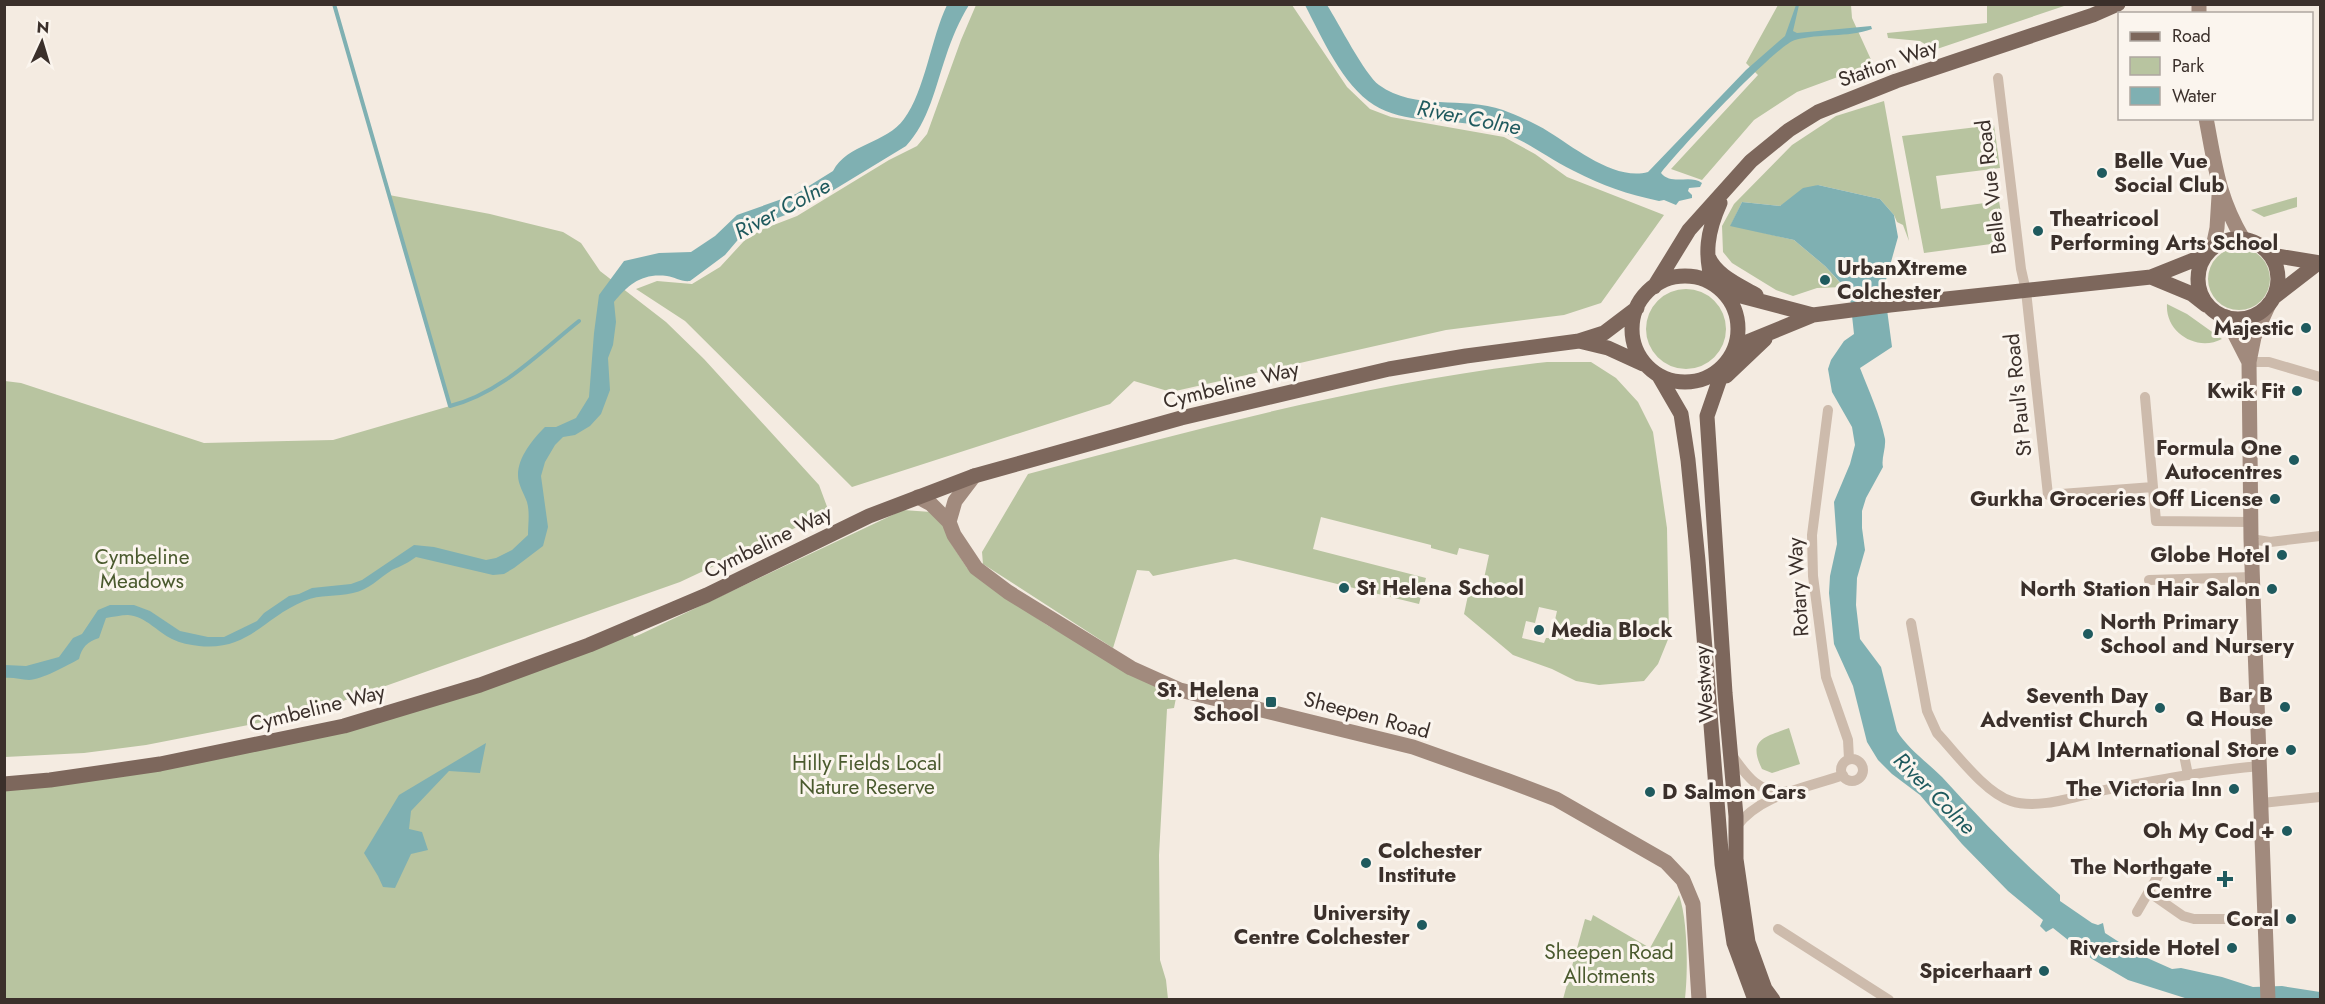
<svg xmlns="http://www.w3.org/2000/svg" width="2325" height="1004" viewBox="0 0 2325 1004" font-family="Jost,sans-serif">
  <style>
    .green { fill: #b8c4a0; fill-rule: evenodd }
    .water { fill: #7fb0b2 }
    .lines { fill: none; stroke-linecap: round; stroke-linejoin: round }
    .stream { stroke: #7fb0b2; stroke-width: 4 }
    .street { stroke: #cdbbac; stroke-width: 10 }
    .secondary { stroke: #a18a7d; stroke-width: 15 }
    .primary { stroke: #7d675c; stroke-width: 15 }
    .poi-dot { fill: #1f5a5e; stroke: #fbf5ee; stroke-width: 2 }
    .labels { text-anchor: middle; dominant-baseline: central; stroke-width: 6; stroke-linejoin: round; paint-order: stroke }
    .street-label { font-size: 21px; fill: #3b302b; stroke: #fbf5ee }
    .poi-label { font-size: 21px; font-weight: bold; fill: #3b302b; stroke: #fbf5ee; text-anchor: end }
    .park-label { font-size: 21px; fill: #4a5a2e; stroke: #fbf5ee }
    .water-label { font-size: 22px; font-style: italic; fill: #1f5a5e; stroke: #fbf5ee }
  </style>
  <rect width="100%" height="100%" fill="#f4ebe1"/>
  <!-- green -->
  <path class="green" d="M 976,5 L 1292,5 L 1347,87 L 1370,109 L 1391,117 L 1504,137 L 1535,154 L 1567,177 L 1664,215 L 1601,303 L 1564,315 L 1446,330 L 1171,392 L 1134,381 L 1110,404 L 852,487 L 685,321 L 636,289 L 657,281 L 692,284 L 720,267 L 744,241 L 761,230 L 797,216 L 889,160 L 917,146 L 927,134 L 961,40 Z
    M 1778,5 L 1851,5 L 1852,18 L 1873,64 L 1797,92 L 1754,120 L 1702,180 L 1671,169 L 1758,75 L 1746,63 Z
    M 1987,5 L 2067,5 L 1934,50 L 1920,41 L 1888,38 L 1887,33 L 1987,23 Z
    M 1884,101 L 1909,241 L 1903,225 L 1897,222 L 1894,215 L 1880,199 L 1818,185 L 1780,206 L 1742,202 L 1731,225 L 1794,240 L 1825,266 L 1844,287 L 1817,288 L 1793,296 L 1776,290 L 1732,263 L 1723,252 L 1722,226 L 1734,204 L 1792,145 L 1836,116 Z
    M 1994,125 L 2000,168 L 1936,176 L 1941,209 L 1999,201 L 2006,242 L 1924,253 L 1902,136 Z
    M 389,195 L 490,214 L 563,232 L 581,243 L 600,271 L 666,322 L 704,359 L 819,485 L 829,512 L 680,582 L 309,713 L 146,745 L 84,753 L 5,757 L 5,381 L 21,383 L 204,443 L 333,440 L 450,406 Z
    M 2297,197 L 2297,207 L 2264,217 L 2251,210 Z
    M2208 279a31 31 0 1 1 62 0a31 31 0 1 1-62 0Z
    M1646 329a40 40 0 1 1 80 0a40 40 0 1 1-80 0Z
    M 2167,304 L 2187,314 L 2222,339 C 2197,352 2165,333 2167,304 Z
    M 1547,362 L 1591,362 L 1616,378 L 1638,402 L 1653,432 L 1667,528 L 1669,637 L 1658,664 L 1644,681 L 1599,685 L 1576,681 L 1552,669 L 1513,655 L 1464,614 L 1470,586 L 1482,588 L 1489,555 L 1459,548 L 1457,555 L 1431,548 L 1431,545 L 1321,517 L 1313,549 L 1426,578 L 1419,604 L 1235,559 L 1153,576 L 1149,571 L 1137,570 L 1113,648 L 983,564 L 982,552 L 1028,474 C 1199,428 1371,382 1547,362 ZM 1539,607 L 1557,611 L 1551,638 L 1546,638 L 1544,643 L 1522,638 L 1526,621 L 1535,623 Z
    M 903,510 L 931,512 L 941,521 L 952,545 L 967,568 L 994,589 L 1047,625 L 1176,698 L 1174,708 L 1167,709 L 1159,855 L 1160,960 L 1166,980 L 1168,999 L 5,999 L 4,791 L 349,730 L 632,633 L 634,637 L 641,634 Z
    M 1789,728 L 1800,764 L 1772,773 L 1762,769 C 1747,739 1765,737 1789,728 Z
    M 1679,895 C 1688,921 1688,972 1685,999 L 1563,999 L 1585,919 L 1591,921 L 1593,915 L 1650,948 Z"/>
  <!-- water -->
  <path class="water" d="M 947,5 L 969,5 C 959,21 952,38 946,56 C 935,88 929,121 906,146 L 804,208 L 759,225 L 742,235 L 725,255 L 690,281 C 681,282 675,277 667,276 C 642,273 629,284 614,302 L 616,322 L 613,345 L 608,358 L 610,390 L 601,414 L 590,426 L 575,435 L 563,437 L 555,445 L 545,462 L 541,476 L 548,527 L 543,546 L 514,568 L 504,574 L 493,575 L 416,557 C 408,563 401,566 392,570 C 379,578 369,590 353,593 C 336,597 321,594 304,601 C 263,618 249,651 199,646 C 190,645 180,643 172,639 C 157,632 147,617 128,615 C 121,615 113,617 106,618 L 99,638 C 87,642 82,647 79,659 C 68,665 41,680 29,680 C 21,680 13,677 5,678 L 5,665 L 26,666 L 59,657 L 73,638 L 82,634 L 98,610 L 110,605 L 134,605 L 150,611 L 180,631 L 208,637 L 224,637 L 257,621 L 264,613 L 289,596 L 299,594 L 312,588 L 351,584 L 362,580 L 414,545 L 434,547 L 486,560 L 496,558 L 512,550 L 528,535 C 528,525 530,512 527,502 C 524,493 518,485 518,475 C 518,457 533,439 545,427 L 556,427 L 576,418 L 589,397 L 594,333 L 599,295 L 624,261 L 659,253 L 691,252 L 715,236 L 737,215 L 796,194 L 833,171 C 847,144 887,143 904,119 C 925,91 931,38 947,5 Z
    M 1305,5 L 1327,5 C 1338,22 1365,75 1379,85 C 1415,111 1463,96 1503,110 C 1518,116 1535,123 1549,132 C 1575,148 1615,181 1648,172 L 1746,70 L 1785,36 L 1796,5 L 1799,5 L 1793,31 L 1797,33 L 1871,26 L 1872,29 C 1847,38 1820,33 1795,40 C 1776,45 1676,153 1661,173 C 1672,186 1690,174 1702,183 L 1700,187 L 1689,188 L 1688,191 L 1692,195 L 1692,198 L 1679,201 L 1676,205 L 1664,200 L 1659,201 C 1627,194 1603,186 1574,171 C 1538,153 1522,135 1480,126 C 1446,118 1404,124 1374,105 C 1343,86 1321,36 1305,5 Z
    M 1818,185 L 1880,199 L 1894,215 L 1898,237 L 1884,287 L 1892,347 L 1860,368 C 1869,391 1880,415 1885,439 C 1886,449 1881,459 1883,467 L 1866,498 L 1862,511 L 1862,528 L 1865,550 L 1857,578 L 1856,605 L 1860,639 L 1881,667 L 1897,731 C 1908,749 1927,762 1942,777 C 1980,819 2018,858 2060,895 L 2060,901 L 2092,923 L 2098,925 L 2103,923 L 2105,933 L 2136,953 L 2172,969 L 2181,968 L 2222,977 L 2253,987 L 2282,986 L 2320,992 L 2320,999 L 2188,999 L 2128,980 L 2092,959 L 2053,928 L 2046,932 L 2040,926 L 2043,920 L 2008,891 L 1962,844 L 1920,795 L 1892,774 L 1878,760 L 1867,742 L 1853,686 L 1834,644 L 1829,593 L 1830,576 L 1837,544 L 1834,502 L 1850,464 L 1855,445 L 1852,427 L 1832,392 L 1828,369 L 1831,360 L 1844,341 L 1854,334 L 1850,297 L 1849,292 L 1825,266 L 1794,240 L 1730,226 L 1742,202 L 1780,206 L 1803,188 Z
    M 486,743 L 480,773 L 449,771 L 411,811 L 409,829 L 422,832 L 428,850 L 411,854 L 395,888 L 383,887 L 378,876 L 364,853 L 399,795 Z"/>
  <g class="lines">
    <!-- stream -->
    <path class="stream" d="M 334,4 L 450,406 C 500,394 540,352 579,321"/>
    <!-- street -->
    <path class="street" d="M 1998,78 L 2021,269 L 2026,291 L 2048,495 L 2153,487
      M 2249,362 L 2269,362 L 2320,377
      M 2145,397 L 2156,521 L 2251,522
      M 1828,410 L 1812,535 L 1813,576 L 1826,677 L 1848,740 L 1849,759
      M 2251,539 L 2270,542 L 2320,536
      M 2149,580 L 2253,577
      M 1911,623 L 1927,711 L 1937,733 C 1956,753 1984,792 2011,801 C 2041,811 2084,793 2115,788 C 2163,779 2212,770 2261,766
      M 1731,754 C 1746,775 1758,794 1786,791
      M 2184,755 L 2188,775
      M1841 770a11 11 0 1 1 22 0a11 11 0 1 1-22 0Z
      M 2262,803 L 2320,797
      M 1736,827 C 1760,794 1807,788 1843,775
      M 2150,893 L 2183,916 L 2194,919 L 2266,919
      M 2137,912 L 2159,874
      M 1778,929 L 1889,1000"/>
    <!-- secondary -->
    <path class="secondary" d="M 2199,14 L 2199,4
      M 2206,118 C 2215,165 2218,197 2243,239
      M 2213,247 L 2217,228 L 2219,196
      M 2226,317 L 2249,362
      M 918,497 L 931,504 L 949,522 L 954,535 L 976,568 L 1008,592 L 1131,668 L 1180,690 L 1413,747 L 1506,780 L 1556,799 L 1666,862 L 1683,880 L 1693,904 L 1699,1000
      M 949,522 L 955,501 L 974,476
      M 2268,1000 L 2251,539 L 2249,362 L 2254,337 L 2269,304"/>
    <!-- primary -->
    <path class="primary" d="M2198 279a40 40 0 1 1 80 0a40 40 0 1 1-80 0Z
      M 2271,255 L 2320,263
      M 1708,256 C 1715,275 1739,285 1756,295
      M1632 329a53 53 0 1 1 106 0a53 53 0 1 1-106 0Z
      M 2151,277 L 2192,294 L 2206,305
      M 1713,284 C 1704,254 1707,232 1720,203
      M 1654,287 L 1689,230 L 1751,161 L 1789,130 L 1818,112 L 1896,81 L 2093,15 L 2118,4
      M 1722,291 L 1813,315
      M 2274,297 L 2318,263
      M 1579,341 L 1608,348 L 1643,364
      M 1735,347 L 1813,315 L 1890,305 L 2151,277 L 2206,255
      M 1725,364 L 1707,416 L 1725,693 L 1736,816 L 1736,859 L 1748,942 L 1765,989 L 1773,1000
      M 1659,376 L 1681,414 L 1688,460 L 1698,561 L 1722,864 L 1734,943 L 1755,1000
      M 1726,376 L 1765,339
      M 4,784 L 50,780 L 160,764 L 344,726 L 480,685 L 589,645 L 707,595 L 869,516 L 974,476 L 1181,418 L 1389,369 L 1466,356 L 1579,341 L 1604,333 L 1637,308"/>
  </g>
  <!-- markers -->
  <g class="poi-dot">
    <circle cx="2102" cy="173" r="6"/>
    <circle cx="2038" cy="231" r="6"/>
    <circle cx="1825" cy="280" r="6"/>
    <circle cx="2306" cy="328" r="6"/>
    <circle cx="2297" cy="391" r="6"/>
    <circle cx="2294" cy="460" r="6"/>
    <circle cx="2275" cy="499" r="6"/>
    <circle cx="2282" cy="555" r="6"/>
    <circle cx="1344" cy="588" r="6"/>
    <circle cx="2272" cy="589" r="6"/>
    <circle cx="1539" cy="630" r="6"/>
    <circle cx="2088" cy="634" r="6"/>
    <rect x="1265" y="696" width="12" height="12" rx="3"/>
    <circle cx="2285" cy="707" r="6"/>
    <circle cx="2160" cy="708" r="6"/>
    <circle cx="2291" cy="750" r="6"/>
    <circle cx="2234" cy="789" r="6"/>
    <circle cx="1650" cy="792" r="6"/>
    <circle cx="2287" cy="831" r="6"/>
    <circle cx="1366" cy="863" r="6"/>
    <path d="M2222 870h6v6h6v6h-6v6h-6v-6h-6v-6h6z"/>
    <circle cx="2291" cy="919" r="6"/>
    <circle cx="1422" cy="925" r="6"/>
    <circle cx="2232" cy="948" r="6"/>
    <circle cx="2044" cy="971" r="6"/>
  </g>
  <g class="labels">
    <!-- street labels -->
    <g class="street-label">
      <text transform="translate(1888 63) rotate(-20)">Station Way</text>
      <text transform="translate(1991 187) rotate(-97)">Belle Vue Road</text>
      <text transform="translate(1231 385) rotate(-14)">Cymbeline Way</text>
      <text transform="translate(2018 395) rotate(-96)">St Paul's Road</text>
      <text transform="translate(768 542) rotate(-26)">Cymbeline Way</text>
      <text transform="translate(1798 587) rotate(-94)">Rotary Way</text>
      <text transform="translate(1704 684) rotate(-94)">Westway</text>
      <text transform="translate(317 708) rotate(-14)">Cymbeline Way</text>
      <text transform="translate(1367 715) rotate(15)">Sheepen Road</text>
    </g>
    <!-- poi labels -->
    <g class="poi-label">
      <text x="2114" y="161" text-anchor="start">Belle Vue<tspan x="2114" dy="24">Social Club</tspan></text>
      <text x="2050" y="219" text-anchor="start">Theatricool<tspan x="2050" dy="24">Performing Arts School</tspan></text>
      <text x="1837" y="268" text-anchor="start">UrbanXtreme<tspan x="1837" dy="24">Colchester</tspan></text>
      <text x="2294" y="328">Majestic</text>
      <text x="2285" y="391">Kwik Fit</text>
      <text x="2282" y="448">Formula One<tspan x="2282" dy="24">Autocentres</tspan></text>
      <text x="2263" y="499">Gurkha Groceries Off License</text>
      <text x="2270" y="555">Globe Hotel</text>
      <text x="1356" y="588" text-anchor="start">St Helena School</text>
      <text x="2260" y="589">North Station Hair Salon</text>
      <text x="2100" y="622" text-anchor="start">North Primary<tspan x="2100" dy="24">School and Nursery</tspan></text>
      <text x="1551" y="630" text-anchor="start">Media Block</text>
      <text x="1259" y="690">St. Helena<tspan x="1259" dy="24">School</tspan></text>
      <text x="2273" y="695">Bar B<tspan x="2273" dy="24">Q House</tspan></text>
      <text x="2148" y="696">Seventh Day<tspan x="2148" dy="24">Adventist Church</tspan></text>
      <text x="2279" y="750">JAM International Store</text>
      <text x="2222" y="789">The Victoria Inn</text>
      <text x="1662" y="792" text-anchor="start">D Salmon Cars</text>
      <text x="2275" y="831">Oh My Cod +</text>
      <text x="1378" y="851" text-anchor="start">Colchester<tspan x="1378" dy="24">Institute</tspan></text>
      <text x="2212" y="867">The Northgate<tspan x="2212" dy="24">Centre</tspan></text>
      <text x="1410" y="913">University<tspan x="1410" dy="24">Centre Colchester</tspan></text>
      <text x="2279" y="919">Coral</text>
      <text x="2220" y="948">Riverside Hotel</text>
      <text x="2032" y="971">Spicerhaart</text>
    </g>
    <!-- park labels -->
    <g class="park-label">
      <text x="142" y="557">Cymbeline<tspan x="142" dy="24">Meadows</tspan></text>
      <text x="867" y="763">Hilly Fields Local<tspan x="867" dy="24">Nature Reserve</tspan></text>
      <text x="1609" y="952">Sheepen Road<tspan x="1609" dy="24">Allotments</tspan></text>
    </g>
    <!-- water labels -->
    <g class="water-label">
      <text transform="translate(1469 117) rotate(11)">River Colne</text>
      <text transform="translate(782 208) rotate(-28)">River Colne</text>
      <text transform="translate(1935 793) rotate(45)">River Colne</text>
    </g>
  </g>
  <!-- border -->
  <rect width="2325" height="1004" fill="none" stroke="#3b302b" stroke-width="12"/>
  <!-- legend -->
  <rect x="2118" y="12" width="195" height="108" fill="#fbf5ee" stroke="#aea6a0" stroke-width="1.5"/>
  <rect x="2130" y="32" width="30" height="9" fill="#7d675c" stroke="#aea6a0" stroke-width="1.5"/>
  <text x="2172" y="42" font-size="18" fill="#3b302b">Road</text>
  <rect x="2130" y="57" width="30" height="18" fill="#b8c4a0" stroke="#aea6a0" stroke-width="1.5"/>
  <text x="2172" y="72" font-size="18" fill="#3b302b">Park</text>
  <rect x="2130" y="87" width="30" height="18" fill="#7fb0b2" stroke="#aea6a0" stroke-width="1.5"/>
  <text x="2172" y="102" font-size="18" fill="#3b302b">Water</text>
  <!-- north arrow -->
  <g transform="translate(42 42) rotate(4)" stroke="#fbf5ee" stroke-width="4.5" paint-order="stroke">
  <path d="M0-4.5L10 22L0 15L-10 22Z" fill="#3b302b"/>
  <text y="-9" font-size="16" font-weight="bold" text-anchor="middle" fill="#3b302b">N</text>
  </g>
</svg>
